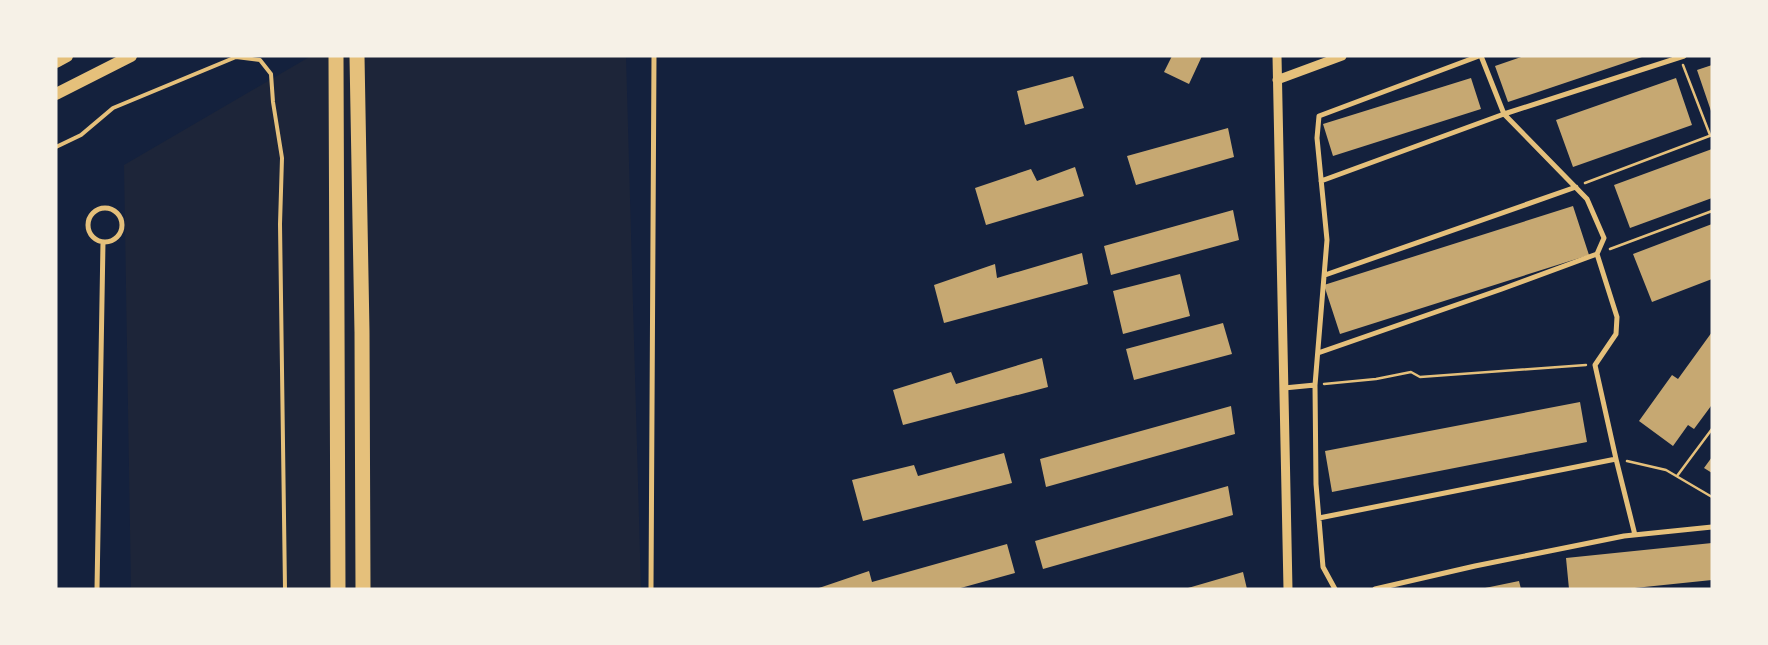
<svg xmlns="http://www.w3.org/2000/svg" width="1768" height="645" viewBox="0 0 1768 645" font-family="Rubik,sans-serif">
  <style>
    .green { fill: #1d2539 }
    .building { fill: #c6a872 }
    .lines { fill: none; stroke-linecap: round; stroke-linejoin: round }
    .path { stroke: #e5c07b; stroke-width: 2.5 }
    .service { stroke: #e5c07b; stroke-width: 4 }
    .minor { stroke: #e5c07b; stroke-width: 5 }
    .tertiary { stroke: #e5c07b; stroke-width: 9 }
    .primary { stroke: #e5c07b; stroke-width: 12 }
    .motorway { stroke: #e5c07b; stroke-width: 15 }
  </style>
  <rect width="100%" height="100%" fill="#14213d"/>
  <!-- green -->
  <path class="green" d="M 311,56 L 626,56 L 641,589 L 131,589 L 124,165 Z"/>
  <!-- building -->
  <path class="building" d="M 1172,56 L 1202,56 L 1189,84 L 1164,72 Z
    M 1524,56 L 1642,56 L 1642,57 L 1508,102 L 1495,66 Z
    M 1712,65 L 1712,111 L 1711,111 L 1697,70 Z
    M 1073,76 L 1084,108 L 1025,125 L 1017,91 Z
    M 1471,78 L 1481,109 L 1333,156 L 1323,124 Z
    M 1676,78 L 1692,125 L 1573,167 L 1556,120 Z
    M 1228,128 L 1234,157 L 1136,185 L 1127,156 Z
    M 1712,149 L 1712,198 L 1630,228 L 1614,185 Z
    M 1075,167 L 1084,196 L 986,225 L 975,188 L 1031,169 L 1037,181 Z
    M 1573,206 L 1589,255 L 1340,334 L 1324,285 Z
    M 1233,210 L 1239,240 L 1111,275 L 1104,246 Z
    M 1712,224 L 1712,279 L 1652,302 L 1633,254 Z
    M 1082,253 L 1088,284 L 944,323 L 934,285 L 995,264 L 997,278 Z
    M 1180,274 L 1190,316 L 1123,334 L 1113,291 Z
    M 1223,323 L 1232,354 L 1134,380 L 1126,349 Z
    M 1712,332 L 1712,407 L 1711,406 L 1694,429 L 1688,425 L 1673,446 L 1639,421 L 1672,375 L 1678,379 Z
    M 1042,358 L 1048,387 L 903,425 L 893,390 L 951,372 L 956,384 Z
    M 1580,402 L 1587,442 L 1332,492 L 1325,451 Z
    M 1231,406 L 1235,434 L 1046,487 L 1040,459 Z
    M 1004,453 L 1012,483 L 863,521 L 852,480 L 914,465 L 918,476 Z
    M 1712,457 L 1712,473 L 1704,468 Z
    M 1228,486 L 1233,515 L 1043,569 L 1035,541 Z
    M 1712,543 L 1712,580 L 1625,589 L 1569,589 L 1566,558 Z
    M 1007,544 L 1015,573 L 957,589 L 816,589 L 869,571 L 872,582 Z
    M 1243,572 L 1247,589 L 1188,589 L 1188,588 Z
    M 1519,581 L 1521,589 L 1486,589 L 1485,588 Z"/>
  <g class="lines">
    <!-- path -->
    <path class="path" d="M 1683,65 L 1710,135
      M 1585,183 L 1712,135
      M 1610,249 L 1712,211
      M 1324,384 L 1376,379 L 1411,372 L 1420,377 L 1586,365
      M 1627,461 L 1666,470 L 1712,497
      M 1677,476 L 1712,429"/>
    <!-- service -->
    <path class="service" d="M 56,147 L 81,135 L 113,108 L 236,57 L 260,60 L 271,74 L 273,102 L 282,158 L 280,224 L 285,589"/>
    <!-- minor -->
    <path class="minor" d="M 1481,56 L 1504,114 L 1587,199 L 1604,238 L 1597,254 L 1617,317 L 1616,334 L 1595,365 L 1616,459 L 1635,535
      M 1321,181 L 1504,114 L 1684,56
      M88 225a17 17 0 1 1 34 0a17 17 0 1 1-34 0Z
      M 1325,275 L 1576,187
      M 1318,353 L 1502,289 L 1597,254
      M 1284,388 L 1315,385
      M 1319,518 L 1616,459
      M 97,589 L 103,242
      M 651,589 L 654,56
      M 1335,589 L 1323,567 L 1316,484 L 1315,385 L 1327,240 L 1317,138 L 1319,116 L 1479,56
      M 1375,589 L 1475,566 L 1624,536 L 1712,527"/>
    <!-- tertiary -->
    <path class="tertiary" d="M 1277,56 L 1288,589
      M 1277,80 L 1342,56"/>
    <!-- primary -->
    <path class="primary" d="M 56,62 L 67,56
      M 56,94 L 131,56"/>
    <!-- motorway -->
    <path class="motorway" d="M 336,56 L 338,589
      M 357,56 L 362,332 L 363,589"/>
  </g>
  <!-- border -->
  <rect width="1768" height="645" fill="none" stroke="#f6f1e7" stroke-width="115"/>
</svg>
